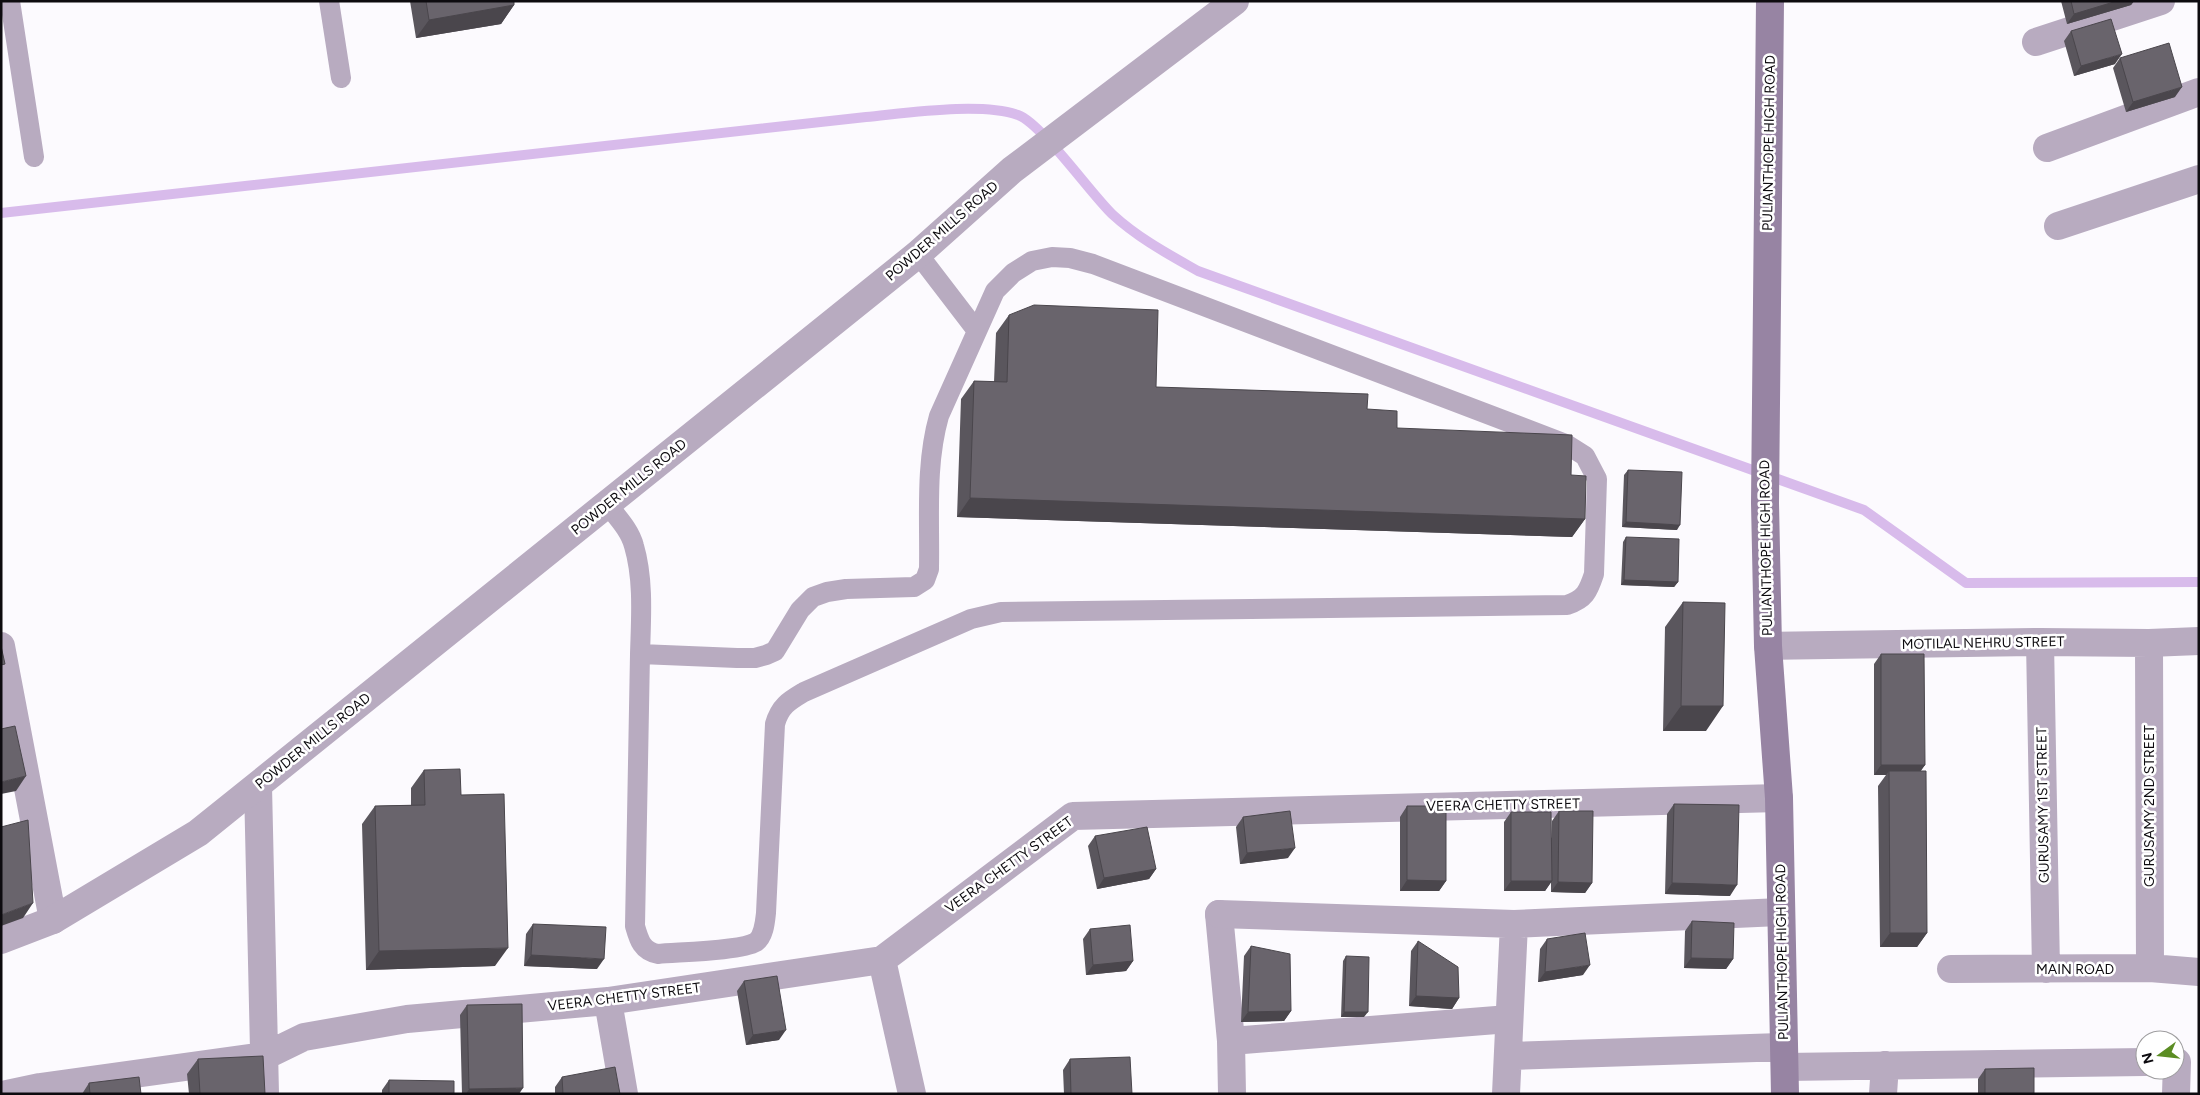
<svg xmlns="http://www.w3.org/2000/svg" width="2200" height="1095" viewBox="0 0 2200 1095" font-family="Figtree,sans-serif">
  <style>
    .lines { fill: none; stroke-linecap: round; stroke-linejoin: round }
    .stream { stroke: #d8bbeb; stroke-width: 10 }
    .service { stroke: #b8abc0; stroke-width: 20 }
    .pedestrian { stroke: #b8abc0; stroke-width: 28 }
    .minor { stroke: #b8abc0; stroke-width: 28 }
    .tertiary { stroke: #b8abc0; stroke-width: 28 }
    .secondary { stroke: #9784a3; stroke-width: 28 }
    .wall { fill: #5a565d }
    .shaded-wall { fill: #4a464c }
    .building { fill: #69646c; stroke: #4a464c }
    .labels { text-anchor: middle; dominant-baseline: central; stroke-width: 5; stroke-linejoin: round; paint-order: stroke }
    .street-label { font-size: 14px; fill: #0d0b0f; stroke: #fff }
  </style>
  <rect width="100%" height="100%" fill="#fcfafe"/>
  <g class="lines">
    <!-- stream -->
    <path class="stream" d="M 1,213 L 866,117 C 908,113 980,102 1018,115 C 1041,123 1091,194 1112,214 C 1138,238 1168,254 1198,271 L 1864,510 L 1966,583 L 2199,582"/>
    <!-- service -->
    <path class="service" d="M 10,1 L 34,157
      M 329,1 L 341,78
      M 918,254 L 977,331
      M 607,504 C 617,517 630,530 634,546 C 644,580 641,619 640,654 L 635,926 C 639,940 642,951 658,954 C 678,952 741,951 756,942 C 764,936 765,922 766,913 L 775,724 C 780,706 789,701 804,692 L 971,619 L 1001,612 L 1567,605 C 1585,599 1588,592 1594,574 L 1597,479 L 1585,456 L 1566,444 L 1093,264 L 1070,258 L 1052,257 L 1032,261 L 1013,273 L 995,291 L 939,416 C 925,465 930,518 929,569 L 925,580 L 914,587 L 846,589 L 827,592 L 813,597 L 800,610 L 775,651 L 766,655 L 755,658 L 737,658 L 640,654"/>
    <!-- pedestrian -->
    <path class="pedestrian" d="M 1219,914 L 1231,1041 L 1232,1094
      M 1231,1041 L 1509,1019"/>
    <!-- minor -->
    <path class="minor" d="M 2036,42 L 2161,1
      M 2047,148 L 2199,92
      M 2058,226 L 2199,179
      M 2040,642 L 2046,969
      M 2149,643 L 2150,968
      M 1,646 L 53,920
      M 1768,646 L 2040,642 L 2149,643 L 2199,641
      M 258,786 L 265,1094
      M 1219,914 L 1514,924 L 1781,912
      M 882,960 L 912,1094
      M 1951,969 L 2150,968 L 2199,972
      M 608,1001 L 624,1094
      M 1509,1056 L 1784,1047
      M 1785,1067 L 2145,1062
      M 7,1094 L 40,1087 L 265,1056 L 304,1037 L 407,1019 L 608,1001 L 882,960 L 1073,816 L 1779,798
      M 1506,1094 L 1514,924
      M 1883,1094 L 1885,1065
      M 2176,1094 L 2177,1062"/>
    <!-- tertiary -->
    <path class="tertiary" d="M 1,940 L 53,920 L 198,833 L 918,254 L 1012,170 L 1235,1"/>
    <!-- secondary -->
    <path class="secondary" d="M 1770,1 L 1765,503 L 1768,646 L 1779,798 L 1785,1094"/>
  </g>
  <!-- wall -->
  <path class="wall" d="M 410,1 L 514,1 L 514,5 L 501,24 L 416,38 Z
    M 2061,1 L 2134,1 L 2131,5 L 2067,24 Z
    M 2071,31 L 2115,64 L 2074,76 L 2064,41 Z
    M 2120,58 L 2175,97 L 2126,112 L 2113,68 Z
    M 1009,315 L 1156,387 L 1367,409 L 1397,428 L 1571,475 L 1585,519 L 1572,537 L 957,517 L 961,399 L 974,381 L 994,382 L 996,333 Z
    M 1628,470 L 1677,530 L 1622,527 L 1624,475 Z
    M 1626,537 L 1678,582 L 1674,587 L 1621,585 L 1623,542 Z
    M 1683,602 L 1706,731 L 1663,731 L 1665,627 Z
    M 1881,654 L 1925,765 L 1920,771 L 1927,933 L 1917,947 L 1880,947 L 1878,786 L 1886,775 L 1874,775 L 1874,664 Z
    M 424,770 L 495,966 L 366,970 L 362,824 L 375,806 L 411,805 L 411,788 Z
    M 1674,804 L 1730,896 L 1665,894 L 1667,814 Z
    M 1407,806 L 1446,881 L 1439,891 L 1400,891 L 1400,817 Z
    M 1559,811 L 1592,883 L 1585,893 L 1551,892 L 1551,882 L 1545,891 L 1504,891 L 1504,822 L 1511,812 L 1552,838 L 1552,821 Z
    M 1243,817 L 1288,858 L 1240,864 L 1236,827 Z
    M 1095,836 L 1156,869 L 1149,879 L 1097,889 L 1088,846 Z
    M 1692,921 L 1733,959 L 1726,969 L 1684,968 L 1685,931 Z
    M 533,924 L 597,969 L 524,966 L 526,934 Z
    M 1090,929 L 1133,961 L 1126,971 L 1086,975 L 1083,939 Z
    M 1547,939 L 1583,975 L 1538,982 L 1540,949 Z
    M 1418,941 L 1459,998 L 1452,1009 L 1409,1006 L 1411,951 Z
    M 1251,946 L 1291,1011 L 1284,1021 L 1241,1022 L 1244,956 Z
    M 1346,956 L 1364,1017 L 1341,1017 L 1343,961 Z
    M 744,981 L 779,1040 L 746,1045 L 737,991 Z
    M 467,1005 L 519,1094 L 462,1094 L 460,1015 Z
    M 198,1059 L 265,1094 L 189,1094 L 187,1074 Z
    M 1070,1059 L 1132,1094 L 1064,1094 L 1063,1070 Z
    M 1985,1069 L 2034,1094 L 1978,1094 L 1978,1079 Z
    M 562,1077 L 620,1094 L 555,1094 L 555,1087 Z
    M 389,1080 L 454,1094 L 382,1094 L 382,1090 Z
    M 89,1083 L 141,1094 L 82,1094 Z"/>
  <!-- shaded-wall -->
  <path class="shaded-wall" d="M 2117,1 L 2134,1 L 2131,5 L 2067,24 L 2074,14 Z
    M 514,5 L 501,24 L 416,38 L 429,20 Z
    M 2122,54 L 2115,64 L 2074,76 L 2081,66 Z
    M 2182,87 L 2175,97 L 2126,112 L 2133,102 Z
    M 970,498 L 1585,519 L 1572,537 L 957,517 Z
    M 1626,522 L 1680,525 L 1677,530 L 1622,527 Z
    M 1624,580 L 1678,582 L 1674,587 L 1621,585 Z
    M 1681,706 L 1723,706 L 1706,731 L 1663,731 Z
    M 1881,765 L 1925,765 L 1918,775 L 1889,771 L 1886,775 L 1874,775 Z
    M 26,776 L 16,791 L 1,794 L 1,782 Z
    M 1295,848 L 1288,858 L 1240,864 L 1247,853 Z
    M 1156,869 L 1149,879 L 1097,889 L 1104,878 Z
    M 1407,880 L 1446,881 L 1439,891 L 1400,891 Z
    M 1511,881 L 1552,881 L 1545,891 L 1504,891 Z
    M 1558,882 L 1592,883 L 1585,893 L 1551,892 Z
    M 1672,883 L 1737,885 L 1730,896 L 1665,894 Z
    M 33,903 L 23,918 L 1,926 L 1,915 Z
    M 1890,933 L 1927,933 L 1917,947 L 1880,947 Z
    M 508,948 L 495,966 L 366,970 L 379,951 Z
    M 531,955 L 604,959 L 597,969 L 524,966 Z
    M 1691,958 L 1733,959 L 1726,969 L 1684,968 Z
    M 1133,961 L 1126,971 L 1086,975 L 1093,965 Z
    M 1590,965 L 1583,975 L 1538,982 L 1545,972 Z
    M 1416,996 L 1459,998 L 1452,1009 L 1409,1006 Z
    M 1291,1011 L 1284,1021 L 1241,1022 L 1248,1012 Z
    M 1344,1012 L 1368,1012 L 1364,1017 L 1341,1017 Z
    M 786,1030 L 779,1040 L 746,1045 L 753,1035 Z
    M 523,1088 L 519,1094 L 466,1094 L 469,1089 Z"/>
  <!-- building -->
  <path class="building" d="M 426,1 L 514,1 L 514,5 L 429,20 Z
    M 2071,1 L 2117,1 L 2074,14 Z
    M 2111,19 L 2122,54 L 2081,66 L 2071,31 Z
    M 2169,43 L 2182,87 L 2133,102 L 2120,58 Z
    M 1034,305 L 1158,310 L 1156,387 L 1368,394 L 1367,409 L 1397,411 L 1397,428 L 1572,435 L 1571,475 L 1586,476 L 1585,519 L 970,498 L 974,381 L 1007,382 L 1009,315 Z
    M 1628,470 L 1682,472 L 1680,525 L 1626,522 Z
    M 1626,537 L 1679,539 L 1678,582 L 1624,580 Z
    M 1683,602 L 1725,603 L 1723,706 L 1681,706 Z
    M 1,646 L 5,664 L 1,665 Z
    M 1881,654 L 1924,654 L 1925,765 L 1881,765 Z
    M 15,726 L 26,776 L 1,782 L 1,729 Z
    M 460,769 L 461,795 L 504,794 L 508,948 L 379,951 L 375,806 L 425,805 L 424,770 Z
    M 1889,771 L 1926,771 L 1927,933 L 1890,933 Z
    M 1674,804 L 1739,805 L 1737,885 L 1672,883 Z
    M 1407,806 L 1446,806 L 1446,881 L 1407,880 Z
    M 1290,811 L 1295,848 L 1247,853 L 1243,817 Z
    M 1559,811 L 1593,811 L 1592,883 L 1558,882 Z
    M 1511,812 L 1551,812 L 1552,881 L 1511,881 Z
    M 28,820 L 33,903 L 1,915 L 1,827 Z
    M 1147,827 L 1156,869 L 1104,878 L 1095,836 Z
    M 1692,921 L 1734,923 L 1733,959 L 1691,958 Z
    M 533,924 L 606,927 L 604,959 L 531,955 Z
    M 1130,925 L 1133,961 L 1093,965 L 1090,929 Z
    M 1585,933 L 1590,965 L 1545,972 L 1547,939 Z
    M 1418,941 L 1458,967 L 1459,998 L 1416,996 Z
    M 1251,946 L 1290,954 L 1291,1011 L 1248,1012 Z
    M 1346,956 L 1369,957 L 1368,1012 L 1344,1012 Z
    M 777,976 L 786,1030 L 753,1035 L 744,981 Z
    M 522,1004 L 523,1088 L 469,1089 L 467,1005 Z
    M 263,1056 L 265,1094 L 200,1094 L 198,1059 Z
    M 1130,1057 L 1132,1094 L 1071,1094 L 1070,1059 Z
    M 615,1067 L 620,1094 L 563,1094 L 562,1077 Z
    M 2034,1068 L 2034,1094 L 1985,1094 L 1985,1069 Z
    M 139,1077 L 141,1094 L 90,1094 L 89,1083 Z
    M 389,1080 L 454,1081 L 454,1094 L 389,1094 Z"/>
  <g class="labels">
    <!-- street labels -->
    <g class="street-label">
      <text transform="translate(1769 143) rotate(-89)">PULIANTHOPE HIGH ROAD</text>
      <text transform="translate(942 231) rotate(-41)">POWDER MILLS ROAD</text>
      <text transform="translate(629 487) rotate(-39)">POWDER MILLS ROAD</text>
      <text transform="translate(1766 548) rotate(-91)">PULIANTHOPE HIGH ROAD</text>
      <text transform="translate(1983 643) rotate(-1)">MOTILAL NEHRU STREET</text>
      <text transform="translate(313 741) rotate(-39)">POWDER MILLS ROAD</text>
      <text transform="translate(1503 805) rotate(-1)">VEERA CHETTY STREET</text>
      <text transform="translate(2043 805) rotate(-91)">GURUSAMY 1ST STREET</text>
      <text transform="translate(2149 806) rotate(-90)">GURUSAMY 2ND STREET</text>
      <text transform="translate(1009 865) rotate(-36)">VEERA CHETTY STREET</text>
      <text transform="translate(1782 952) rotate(-91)">PULIANTHOPE HIGH ROAD</text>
      <text x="2075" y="969">MAIN ROAD</text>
      <text transform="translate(624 997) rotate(-7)">VEERA CHETTY STREET</text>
    </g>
  </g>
  <!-- border -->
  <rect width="2200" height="1095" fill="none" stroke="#0d0b0f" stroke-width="5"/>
  <!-- north arrow -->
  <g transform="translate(2160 1055) rotate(255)"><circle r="24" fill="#ffffff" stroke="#9e9d9f"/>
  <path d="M0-4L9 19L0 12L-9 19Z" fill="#5b8d23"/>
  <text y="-8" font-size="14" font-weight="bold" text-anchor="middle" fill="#0d0b0f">N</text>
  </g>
</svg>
